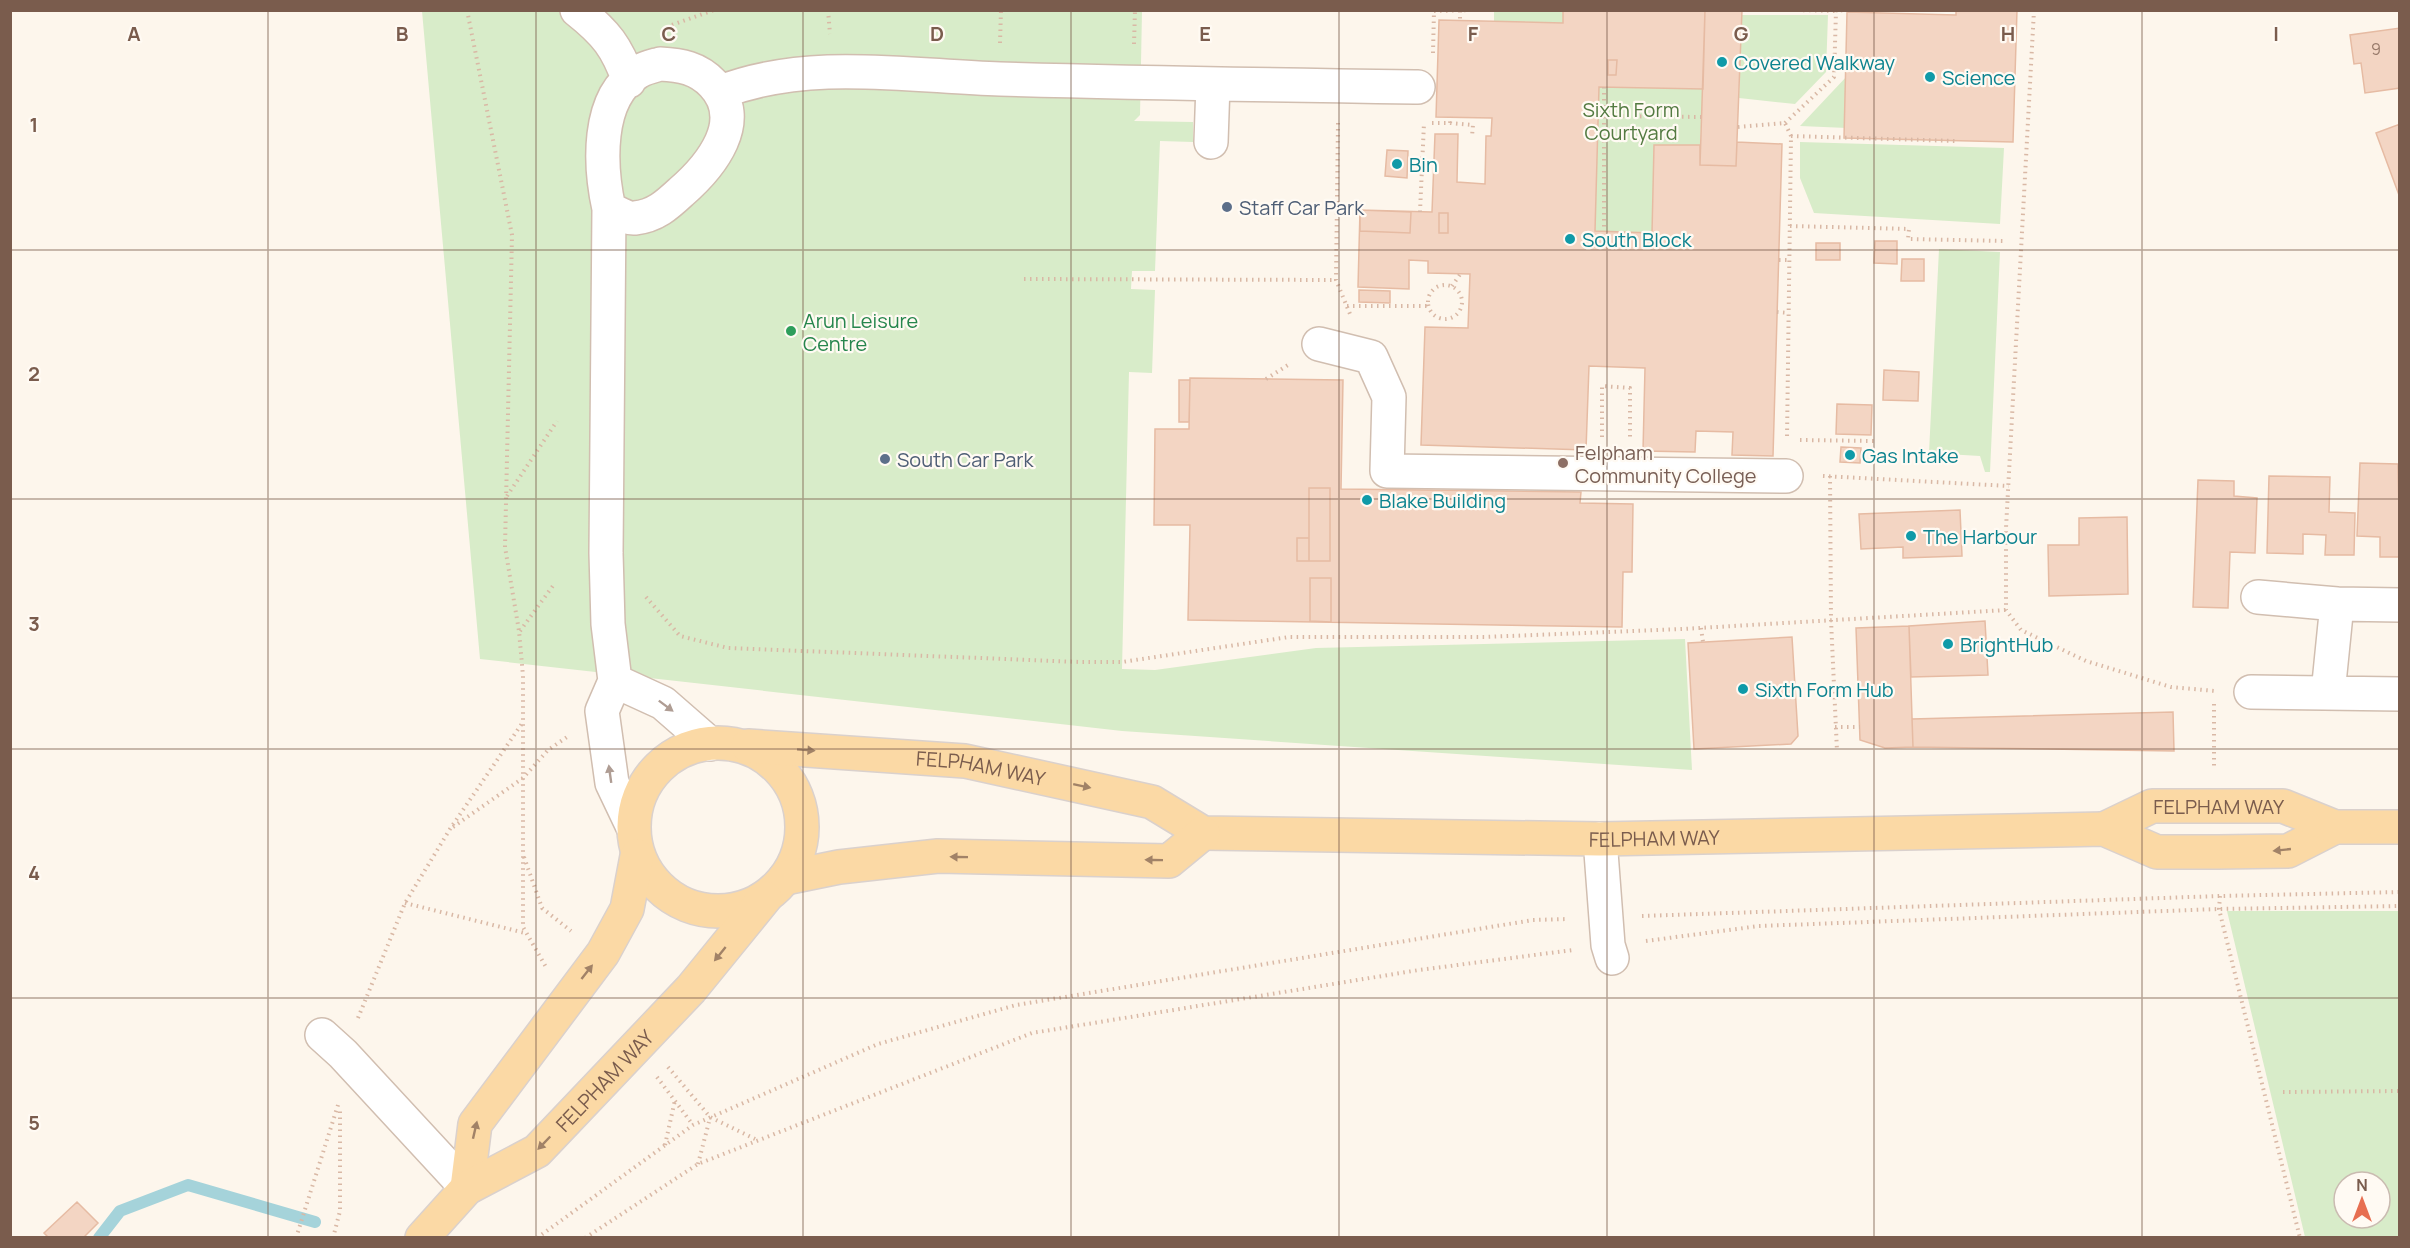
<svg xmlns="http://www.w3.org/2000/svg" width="2410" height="1248" viewBox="0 0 2410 1248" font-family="Manrope,sans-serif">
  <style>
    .green { fill: #d8ecc9; fill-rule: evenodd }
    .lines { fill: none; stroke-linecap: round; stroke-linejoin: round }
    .stream { stroke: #a5d3da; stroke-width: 12 }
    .building { fill: #f3d5c3; stroke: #e6bba3; stroke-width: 1.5 }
    .minor-casing { stroke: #d1beb0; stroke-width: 36 }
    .major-casing { stroke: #dad1cd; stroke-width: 36 }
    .path { stroke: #d9b8a5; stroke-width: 4; stroke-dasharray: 1.5 4.5; stroke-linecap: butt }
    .minor { stroke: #fff; stroke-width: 33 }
    .major { stroke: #fbd9a5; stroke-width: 33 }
    .oneway { fill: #af9d94 }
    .oneway2 { fill: #a18267 }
    .grid { fill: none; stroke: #7a5c4d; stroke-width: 1.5; stroke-opacity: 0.55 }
    .culture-dot { fill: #0f9aa8; stroke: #fffaf3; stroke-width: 2 }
    .service-dot { fill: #5c6f8a; stroke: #fffaf3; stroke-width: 2 }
    .leisure-dot { fill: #2e9e5b; stroke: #fffaf3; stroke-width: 2 }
    .education-dot { fill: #8d6e63; stroke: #fffaf3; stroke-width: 2 }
    .labels { text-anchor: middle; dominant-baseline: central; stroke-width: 4.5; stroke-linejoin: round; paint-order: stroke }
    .number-label { font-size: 16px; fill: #987a6a }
    .culture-label { font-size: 20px; fill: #0d838f; stroke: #fffaf3; text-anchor: start }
    .park-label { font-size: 20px; fill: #537a41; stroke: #fffaf3 }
    .service-label { font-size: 20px; fill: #4e5e75; stroke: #fffaf3; text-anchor: start }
    .leisure-label { font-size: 20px; fill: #27864d; stroke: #fffaf3; text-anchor: start }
    .education-label { font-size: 20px; fill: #785e54; stroke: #fffaf3; text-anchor: start }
    .street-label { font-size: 20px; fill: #7a5c4d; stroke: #fffaf3 }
    .grid-label { font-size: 20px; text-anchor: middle; font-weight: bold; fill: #7a5c4d; stroke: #fffaf3; stroke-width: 4.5; stroke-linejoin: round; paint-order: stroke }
  </style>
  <rect width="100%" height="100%" fill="#fdf6ec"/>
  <!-- green -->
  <path class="green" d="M 422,11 L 1142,11 L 1140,115 L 1134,121 L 1193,122 L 1193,142 L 1160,141 L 1155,271 L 1132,271 L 1131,289 L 1155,290 L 1152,373 L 1129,372 L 1122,669 L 1155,670 L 1316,648 L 1685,639 L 1692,770 L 1122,731 L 480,659 Z
    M 1494,11 L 1563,11 L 1563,23 L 1494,21 Z
    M 1742,15 L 1828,15 L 1826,72 L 1795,104 L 1739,98 Z
    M 1848,75 L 1847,128 L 1800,126 Z
    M 1599,87 L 1703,89 L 1700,145 L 1654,145 L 1652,233 L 1595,231 Z
    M 1800,142 L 2004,148 L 2000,224 L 1814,213 L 1800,178 Z
    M 1939,249 L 2000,252 L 1990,472 L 1985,472 L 1980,456 L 1929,453 Z
    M 2227,911 L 2399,911 L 2399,1237 L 2305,1237 ZM 2344,1182 L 2380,1182 L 2380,1218 L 2344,1218 Z"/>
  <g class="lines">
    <!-- stream -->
    <path class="stream" d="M 99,1238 L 120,1211 L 188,1185 L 315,1222"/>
  </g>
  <!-- building -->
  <path class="building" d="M 1563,10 L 1705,10 L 1703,89 L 1599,87 L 1595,231 L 1652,233 L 1654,145 L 1700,145 L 1700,165 L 1736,166 L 1737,142 L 1782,144 L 1773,456 L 1732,455 L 1733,432 L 1696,431 L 1695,452 L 1643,451 L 1645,368 L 1589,366 L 1586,450 L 1421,445 L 1425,327 L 1468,328 L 1470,274 L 1428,273 L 1428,261 L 1409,260 L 1409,289 L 1358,287 L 1360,210 L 1432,212 L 1435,134 L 1458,134 L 1457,182 L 1485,184 L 1486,136 L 1491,136 L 1492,118 L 1436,117 L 1439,20 L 1563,23 Z
    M 1705,10 L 1742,10 L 1736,166 L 1700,165 Z
    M 1956,10 L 2017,10 L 2013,142 L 1844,138 L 1847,12 L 1956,15 Z
    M 2400,28 L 2400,88 L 2365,93 L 2361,63 L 2354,64 L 2350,35 Z
    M 1608,60 L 1617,60 L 1616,75 L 1608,75 Z
    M 2400,124 L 2400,195 L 2399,195 L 2376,133 Z
    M 1387,150 L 1408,151 L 1407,178 L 1385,176 Z
    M 1360,210 L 1411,212 L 1410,233 L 1360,231 Z
    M 1439,213 L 1448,213 L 1448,233 L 1439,233 Z
    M 1875,241 L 1897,241 L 1897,264 L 1874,263 Z
    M 1816,243 L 1840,243 L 1840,260 L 1816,260 Z
    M 1902,259 L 1924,259 L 1924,281 L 1901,281 Z
    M 1359,290 L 1390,291 L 1390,303 L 1359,302 Z
    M 1884,370 L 1919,372 L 1918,401 L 1883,400 Z
    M 1190,378 L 1343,380 L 1341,489 L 1581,492 L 1580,503 L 1633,504 L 1632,572 L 1623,572 L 1622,627 L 1188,620 L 1190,525 L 1154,525 L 1155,429 L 1189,429 Z
    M 1179,380 L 1190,380 L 1189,422 L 1179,422 Z
    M 1837,404 L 1872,405 L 1871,435 L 1836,434 Z
    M 1841,447 L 1861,448 L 1860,463 L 1840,462 Z
    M 2360,463 L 2398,464 L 2400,557 L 2380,557 L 2380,537 L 2357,536 Z
    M 2269,476 L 2330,477 L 2329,512 L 2355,513 L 2354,555 L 2325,555 L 2326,535 L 2303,534 L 2303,554 L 2267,553 Z
    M 2198,480 L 2234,481 L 2234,496 L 2257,498 L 2255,553 L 2230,552 L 2228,608 L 2193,607 Z
    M 1309,488 L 1330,488 L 1330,561 L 1309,561 Z
    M 1960,510 L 1962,556 L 1903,558 L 1903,547 L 1861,549 L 1859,514 Z
    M 2127,517 L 2128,594 L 2049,596 L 2048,545 L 2079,545 L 2079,518 Z
    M 1297,538 L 1309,538 L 1309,561 L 1297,561 Z
    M 1310,578 L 1331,578 L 1331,622 L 1310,621 Z
    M 1985,621 L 1988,675 L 1911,677 L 1909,626 Z
    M 1909,626 L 1913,747 L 1885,748 L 1860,740 L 1856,628 Z
    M 1792,637 L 1798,736 L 1791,744 L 1694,749 L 1688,643 Z
    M 2173,712 L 2174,751 L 1913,747 L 1912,719 Z
    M 77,1202 L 98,1223 L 83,1238 L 49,1238 L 44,1233 Z"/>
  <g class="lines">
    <!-- minor casing -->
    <g class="minor-casing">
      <path id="minor" d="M 577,10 C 606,33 617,47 629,81
        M 660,64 C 681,65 698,68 713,84 C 748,120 711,166 681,192 C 667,205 655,216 635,218 C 627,219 617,212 609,209 C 600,168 595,98 638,72 C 644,68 653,66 660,64 Z
        M 721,92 C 809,58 908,76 1000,79 C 1139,83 1279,85 1418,87
        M 1211,142 L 1213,84
        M 609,209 L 606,553 L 608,624 L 615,681 L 602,711 L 612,783 L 633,827
        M 1319,344 L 1371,357 L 1389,397 L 1387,471 L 1786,476
        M 2258,597 L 2337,604 L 2328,693
        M 2337,604 L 2400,605
        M 615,681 L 663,703 L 710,744
        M 2251,692 L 2400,694
        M 1600,839 L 1608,945 L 1612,958
        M 322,1035 L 343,1054 L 467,1188"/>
    </g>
    <!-- major casing -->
    <g class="major-casing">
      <g id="major">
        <circle cx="718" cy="827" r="84"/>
        <path id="s1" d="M 748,746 L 965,761 L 1152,802 L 1203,833 L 1600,839 L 2104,829 L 2157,852 L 2218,852 L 2288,851 L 2335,827"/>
        <path id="s2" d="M 2104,829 L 2152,806 L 2283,806 L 2335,827 L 2400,827"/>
        <path d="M 785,878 L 839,867 L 938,856 L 1169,861 L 1203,833"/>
        <path d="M 467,1188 L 475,1124 L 603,953 L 627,909 L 637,856"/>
        <path id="s3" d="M 422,1238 L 467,1188 L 537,1151 L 691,989 L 765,898"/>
      </g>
    </g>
    <!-- path -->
    <path class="path" d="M 467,10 L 512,235 L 505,547 L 519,631 L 523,676 L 523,927 L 546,967
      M 828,10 L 830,34
      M 1797,10 L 1836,11
      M 2034,10 L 2006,528 L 2006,610 L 2021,630 L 2086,661 L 2171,687 L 2215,691
      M 1460,11 L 1460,20
      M 672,25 L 714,10
      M 1000,43 L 1001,10
      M 1134,44 L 1135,10
      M 1433,53 L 1434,11 L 1472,10
      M 1604,87 L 1604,231
      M 1604,116 L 1701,117
      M 1338,123 L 1336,280 L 1350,314
      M 1432,123 L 1450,123 L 1451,117
      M 1450,123 L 1473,125 L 1472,136
      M 1785,123 L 1834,77 L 1836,11 L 1846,10
      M 1738,127 L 1785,123 L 1791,136 L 1787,439
      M 1791,136 L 1957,141
      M 1420,212 L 1424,123
      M 1790,226 L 1909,229 L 1908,239 L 2004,241
      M 1779,260 L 1790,260
      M 1024,279 L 1336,280
      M1428 302a17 17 0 1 1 34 0a17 17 0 1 1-34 0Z
      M 1452,286 L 1461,273
      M 1347,306 L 1429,306
      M 1777,312 L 1789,313
      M 1266,379 L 1288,365
      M 1602,437 L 1602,386 L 1630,388 L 1630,437
      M 1800,440 L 1875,441
      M 1823,476 L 2009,486
      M 1830,476 L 1831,620 L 1837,751
      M 507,496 L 557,421
      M 646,597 L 680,636 L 728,648 L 1080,662 L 1122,662 L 1289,637 L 1485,637 L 1682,629 L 2006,610
      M 1701,628 L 1703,642
      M 520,631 L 555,583
      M 2214,704 L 2214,768
      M 1835,727 L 1860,727
      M 453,827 L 523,778 L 548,750 L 567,737
      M 524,857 L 542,908 L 571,931
      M 2220,896 L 2219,909 L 2300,1238
      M 405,903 L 525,933
      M 1642,916 L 2220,896 L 2400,892
      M 1646,941 L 1759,926 L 2219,909 L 2400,906
      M 358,1018 L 405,903 L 450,829 L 523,722
      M 668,1067 L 710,1117 L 755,1139
      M 657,1077 L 693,1125
      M 2283,1092 L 2400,1091
      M 665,1145 L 675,1100
      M 698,1164 L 710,1118
      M 296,1238 L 338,1105
      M 333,1238 L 340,1211 L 340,1107
      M 537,1238 L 693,1125 L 878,1044 L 1016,1005 L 1533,920 L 1568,919
      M 585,1238 L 698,1164 L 1032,1033 L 1419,970 L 1573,950"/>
    <!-- minor -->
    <use href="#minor" class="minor"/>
    <!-- major -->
    <use href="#major" class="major"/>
  </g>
  <!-- one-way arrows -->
  <defs><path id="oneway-solid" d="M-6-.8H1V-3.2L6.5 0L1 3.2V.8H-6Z" transform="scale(1.5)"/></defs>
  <g class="oneway">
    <use href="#oneway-solid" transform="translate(666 706) rotate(37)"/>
    <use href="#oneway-solid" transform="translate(610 774) rotate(-98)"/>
  </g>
  <g class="oneway2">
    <use href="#oneway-solid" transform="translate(806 750) rotate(4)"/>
    <use href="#oneway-solid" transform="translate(1082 786) rotate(12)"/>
    <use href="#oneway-solid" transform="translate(2282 850) rotate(174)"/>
    <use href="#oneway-solid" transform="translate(959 857) rotate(-179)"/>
    <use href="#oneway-solid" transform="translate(1154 860) rotate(-179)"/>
    <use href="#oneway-solid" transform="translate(720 954) rotate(129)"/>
    <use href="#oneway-solid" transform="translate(587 972) rotate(-52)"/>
    <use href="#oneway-solid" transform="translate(475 1130) rotate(-77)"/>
    <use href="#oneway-solid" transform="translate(544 1143) rotate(134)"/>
  </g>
  <!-- grid -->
  <path class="grid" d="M 268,10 L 268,1238M 536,10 L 536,1238M 803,10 L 803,1238M 1071,10 L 1071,1238M 1339,10 L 1339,1238M 1607,10 L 1607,1238M 1874,10 L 1874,1238M 2142,10 L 2142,1238M 10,250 L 2400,250M 10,499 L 2400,499M 10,749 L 2400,749M 10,998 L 2400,998"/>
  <!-- markers -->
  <g class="culture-dot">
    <circle cx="1722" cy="62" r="6"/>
    <circle cx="1930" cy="77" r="6"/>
    <circle cx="1397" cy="164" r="6"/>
    <circle cx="1570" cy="239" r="6"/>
    <circle cx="1850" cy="455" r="6"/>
    <circle cx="1367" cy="500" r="6"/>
    <circle cx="1911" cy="536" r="6"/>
    <circle cx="1948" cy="644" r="6"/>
    <circle cx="1743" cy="689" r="6"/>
  </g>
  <g class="service-dot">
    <circle cx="1227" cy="207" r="6"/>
    <circle cx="885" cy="459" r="6"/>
  </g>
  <circle class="leisure-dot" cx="791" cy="331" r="6"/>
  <circle class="education-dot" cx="1563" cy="463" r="6"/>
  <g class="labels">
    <!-- number labels -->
    <g class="number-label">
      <text x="2376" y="49">9</text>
    </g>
    <!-- culture labels -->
    <g class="culture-label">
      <text x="1734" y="62">Covered Walkway</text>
      <text x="1942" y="77">Science</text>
      <text x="1409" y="164">Bin</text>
      <text x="1582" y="239">South Block</text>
      <text x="1862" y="455">Gas Intake</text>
      <text x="1379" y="500">Blake Building</text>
      <text x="1923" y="536">The Harbour</text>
      <text x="1960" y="644">BrightHub</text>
      <text x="1755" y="689">Sixth Form Hub</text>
    </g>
    <!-- park labels -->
    <g class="park-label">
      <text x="1631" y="109">Sixth Form<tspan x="1631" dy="23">Courtyard</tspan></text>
    </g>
    <!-- service labels -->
    <g class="service-label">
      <text x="1239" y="207">Staff Car Park</text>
      <text x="897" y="459">South Car Park</text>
    </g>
    <!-- leisure labels -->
    <g class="leisure-label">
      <text x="803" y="320">Arun Leisure<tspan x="803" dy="23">Centre</tspan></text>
    </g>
    <!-- education labels -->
    <g class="education-label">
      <text x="1575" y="452">Felpham<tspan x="1575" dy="23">Community College</tspan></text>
    </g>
    <!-- street labels -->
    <g class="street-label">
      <text stroke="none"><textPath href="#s1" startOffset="234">FELPHAM WAY</textPath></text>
      <text stroke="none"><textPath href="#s2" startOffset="120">FELPHAM WAY</textPath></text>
      <text stroke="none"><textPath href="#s1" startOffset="920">FELPHAM WAY</textPath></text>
      <text stroke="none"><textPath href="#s3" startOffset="244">FELPHAM WAY</textPath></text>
    </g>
  </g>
  <g class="grid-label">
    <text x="134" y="41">A</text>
    <text x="402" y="41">B</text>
    <text x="669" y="41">C</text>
    <text x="937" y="41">D</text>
    <text x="1205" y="41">E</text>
    <text x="1473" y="41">F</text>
    <text x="1741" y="41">G</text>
    <text x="2008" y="41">H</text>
    <text x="2276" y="41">I</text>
    <text x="34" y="132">1</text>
    <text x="34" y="381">2</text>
    <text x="34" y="631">3</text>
    <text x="34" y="880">4</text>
    <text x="34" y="1130">5</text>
  </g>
  <!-- border -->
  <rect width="2410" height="1248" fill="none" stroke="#7a5c4d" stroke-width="24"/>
  <!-- north arrow -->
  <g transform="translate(2362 1200)"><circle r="28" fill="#fffaf3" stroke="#cabbb1" stroke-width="1.5"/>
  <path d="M0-4.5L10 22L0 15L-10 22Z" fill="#e76f51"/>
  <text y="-9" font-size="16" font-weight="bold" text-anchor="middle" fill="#7a5c4d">N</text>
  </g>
</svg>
